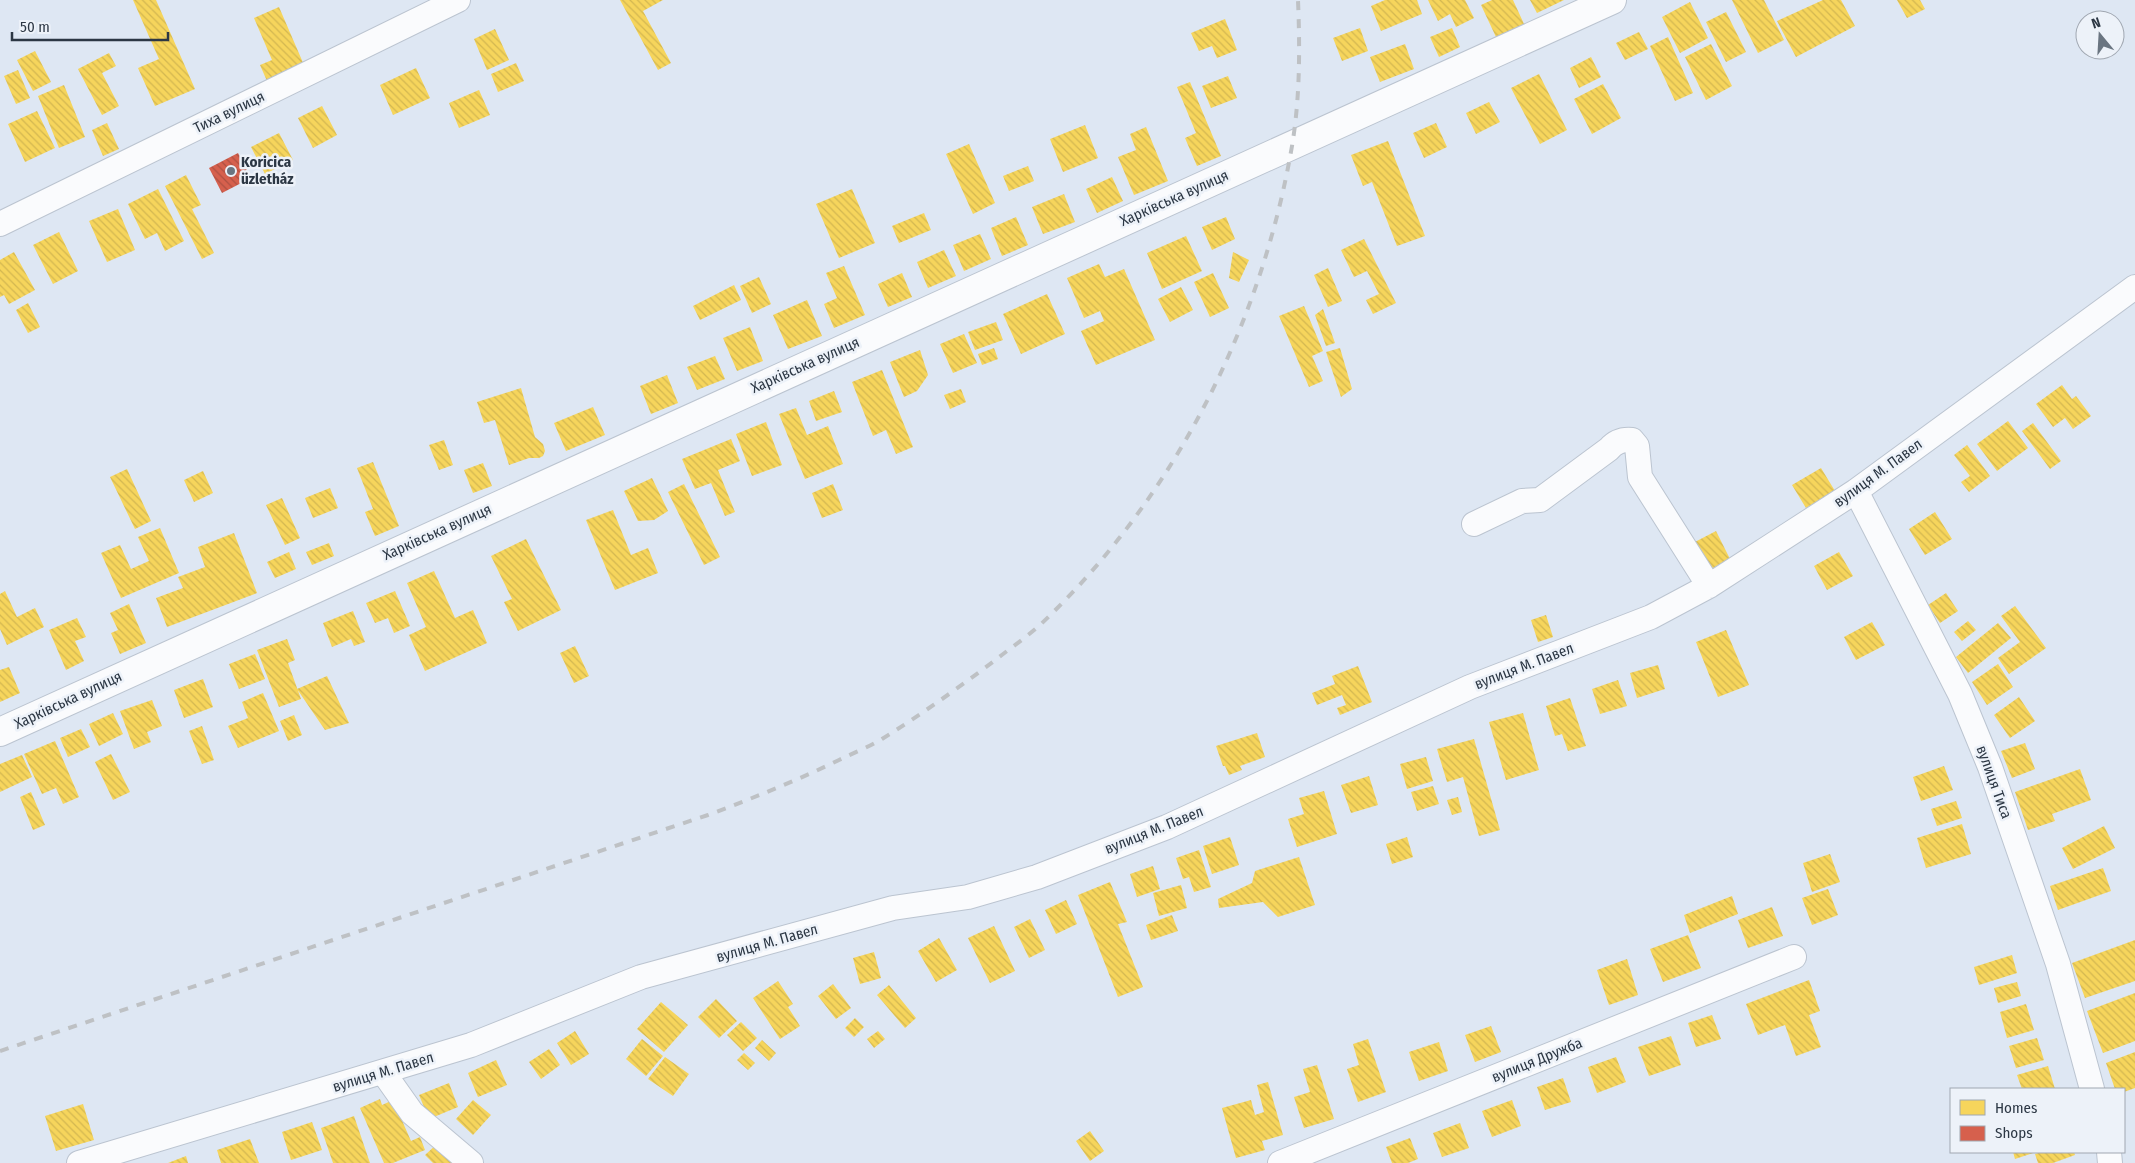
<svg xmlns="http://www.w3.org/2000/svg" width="2135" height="1163" viewBox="0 0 2135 1163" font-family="'Fira Sans Condensed',sans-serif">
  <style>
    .homes { fill: url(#homes-back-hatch) }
    .shops { fill: url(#shops-back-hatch) }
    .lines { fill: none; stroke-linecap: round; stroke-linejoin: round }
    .street-casing { stroke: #bbc4d0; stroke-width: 26 }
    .secondary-casing { stroke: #bbc4d0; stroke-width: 30 }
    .street { stroke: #fafbfd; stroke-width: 24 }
    .secondary { stroke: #fafbfd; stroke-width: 28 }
    .rail { stroke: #bec1c4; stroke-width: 4; stroke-dasharray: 9 9; stroke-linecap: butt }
    .poi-dot { fill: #6a7581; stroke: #edf2f9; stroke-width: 2 }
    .labels { text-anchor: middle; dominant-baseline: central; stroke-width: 5; stroke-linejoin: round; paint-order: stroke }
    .street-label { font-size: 15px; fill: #2c3744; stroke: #edf2f9 }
    .poi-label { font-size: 15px; font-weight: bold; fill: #2c3744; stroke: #edf2f9; text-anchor: start }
  </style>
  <defs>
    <pattern id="homes-back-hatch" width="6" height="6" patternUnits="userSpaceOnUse" patternTransform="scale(1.25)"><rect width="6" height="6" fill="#f6d55c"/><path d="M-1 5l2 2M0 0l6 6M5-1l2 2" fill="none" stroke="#d3b751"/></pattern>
    <pattern id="shops-back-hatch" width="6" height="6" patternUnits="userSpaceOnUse" patternTransform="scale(1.25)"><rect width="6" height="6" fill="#d6604d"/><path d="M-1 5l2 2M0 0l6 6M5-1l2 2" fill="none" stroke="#ae5042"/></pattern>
  </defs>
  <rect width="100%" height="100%" fill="#dee7f3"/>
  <!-- homes -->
  <path class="homes" d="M 133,0 L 156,0 L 195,89 L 155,106 L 138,68 L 159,59 Z
    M 620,0 L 663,0 L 643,11 L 671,63 L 658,70 Z
    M 1385,0 L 1417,0 L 1422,14 L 1381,31 L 1371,6 Z
    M 1428,0 L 1465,0 L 1474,18 L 1456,27 L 1450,14 L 1438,21 Z
    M 1492,0 L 1513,0 L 1524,24 L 1496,37 L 1481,5 Z
    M 1530,0 L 1564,0 L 1537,13 Z
    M 1732,0 L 1764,0 L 1784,40 L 1758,53 Z
    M 1823,0 L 1841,0 L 1855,26 L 1796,57 L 1777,21 Z
    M 1897,0 L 1920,0 L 1925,9 L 1907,18 Z
    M 1690,2 L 1708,38 L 1680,53 L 1662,17 Z
    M 279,7 L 304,65 L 267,81 L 260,65 L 272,60 L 254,18 Z
    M 1726,12 L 1746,52 L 1726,62 L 1706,22 Z
    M 1225,19 L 1237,50 L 1217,58 L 1212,46 L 1199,51 L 1191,33 Z
    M 1360,28 L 1368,51 L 1342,61 L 1333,38 Z
    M 1452,28 L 1460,47 L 1439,57 L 1430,37 Z
    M 495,29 L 509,60 L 487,70 L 474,39 Z
    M 1639,32 L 1648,49 L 1625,60 L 1616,43 Z
    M 1668,37 L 1693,93 L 1675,101 L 1650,46 Z
    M 1405,44 L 1414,69 L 1380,82 L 1370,57 Z
    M 1711,44 L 1732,86 L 1706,100 L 1685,57 Z
    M 35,51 L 51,82 L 33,91 L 17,60 Z
    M 109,53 L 116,66 L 102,73 L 119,106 L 102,115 L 78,69 Z
    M 1591,57 L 1601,77 L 1579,88 L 1570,68 Z
    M 516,63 L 524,81 L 498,92 L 491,74 Z
    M 416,68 L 430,98 L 393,115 L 380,85 Z
    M 18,70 L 30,98 L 16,104 L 4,76 Z
    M 1539,74 L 1567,130 L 1540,144 L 1511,88 Z
    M 1228,76 L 1237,98 L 1211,108 L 1202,86 Z
    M 1190,82 L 1221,156 L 1197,166 L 1185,138 L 1196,133 L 1177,87 Z
    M 1603,84 L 1621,118 L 1592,134 L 1574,99 Z
    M 64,85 L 85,137 L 59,148 L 38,96 Z
    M 479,90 L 490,115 L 459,128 L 449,103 Z
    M 1489,102 L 1500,122 L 1476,134 L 1466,113 Z
    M 322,106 L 337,135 L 313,148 L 298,118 Z
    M 37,111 L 55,148 L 25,162 L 8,124 Z
    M 107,123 L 119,149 L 103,156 L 92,130 Z
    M 1436,123 L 1447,147 L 1424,158 L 1413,133 Z
    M 1085,125 L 1098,158 L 1063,172 L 1050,139 Z
    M 1146,127 L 1168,181 L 1134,195 L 1118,157 L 1136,150 L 1130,134 Z
    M 279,133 L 293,160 L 265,174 L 251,147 Z
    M 1388,141 L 1425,236 L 1397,246 L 1372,182 L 1363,186 L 1351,155 Z
    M 969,144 L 995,203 L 973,214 L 946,154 Z
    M 1028,166 L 1034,181 L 1009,191 L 1003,176 Z
    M 186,175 L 201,205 L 192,209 L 214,253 L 202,259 L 165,186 Z
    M 1112,177 L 1123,201 L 1097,213 L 1086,189 Z
    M 158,189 L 184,241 L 165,251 L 157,233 L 145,239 L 128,204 Z
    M 852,189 L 875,243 L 839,258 L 816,204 Z
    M 1064,194 L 1075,222 L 1043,234 L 1032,207 Z
    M 118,209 L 135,250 L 107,262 L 89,221 Z
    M 924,213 L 931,230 L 899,243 L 892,226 Z
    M 1016,217 L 1028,245 L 1002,256 L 991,228 Z
    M 1226,217 L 1235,239 L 1212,250 L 1202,227 Z
    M 59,232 L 78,271 L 53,284 L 33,245 Z
    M 980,234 L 991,259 L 964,271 L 953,245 Z
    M 1186,236 L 1202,271 L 1162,289 L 1147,253 Z
    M 1364,239 L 1396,303 L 1373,314 L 1366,300 L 1379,294 L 1367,271 L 1354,277 L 1341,250 Z
    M 944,250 L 956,276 L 928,288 L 917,262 Z
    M 14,252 L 35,290 L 9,304 L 4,295 L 0,297 L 0,260 Z
    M 1233,252 L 1249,260 L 1239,282 L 1229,278 Z
    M 1099,264 L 1105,277 L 1124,269 L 1155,340 L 1096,365 L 1081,331 L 1104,321 L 1100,311 L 1084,318 L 1067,278 Z
    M 844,266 L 865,315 L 834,328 L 824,304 L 837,298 L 826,273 Z
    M 1328,268 L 1342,301 L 1328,307 L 1314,275 Z
    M 902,273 L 912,297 L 888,307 L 878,284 Z
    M 1213,273 L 1229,308 L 1210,317 L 1194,282 Z
    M 759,277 L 771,304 L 752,313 L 740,286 Z
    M 734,285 L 741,300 L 700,320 L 693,306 Z
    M 1181,287 L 1193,310 L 1170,322 L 1158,299 Z
    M 1047,294 L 1065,334 L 1021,354 L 1003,314 Z
    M 807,300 L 822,336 L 788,349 L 773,315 Z
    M 28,303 L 40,327 L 28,333 L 16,310 Z
    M 1304,306 L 1323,351 L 1312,356 L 1323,381 L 1309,387 L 1279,316 Z
    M 1323,309 L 1335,343 L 1326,346 L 1315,315 Z
    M 996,322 L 1003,340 L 975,350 L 968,332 Z
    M 750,327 L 763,361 L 737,371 L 723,338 Z
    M 964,334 L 977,363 L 953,373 L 940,344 Z
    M 994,348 L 998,359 L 982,365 L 978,354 Z
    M 1340,348 L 1352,389 L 1341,397 L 1326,352 Z
    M 920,350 L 928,375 L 917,391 L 904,397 L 890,362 Z
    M 715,356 L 725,379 L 697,390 L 687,367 Z
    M 882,370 L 913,447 L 896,454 L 886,430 L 873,436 L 852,382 Z
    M 667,375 L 678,403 L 651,414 L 640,386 Z
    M 2062,385 L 2072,399 L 2076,396 L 2091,416 L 2073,429 L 2065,418 L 2053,427 L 2036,404 Z
    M 521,388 L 535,437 L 543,444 L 545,451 L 543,456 L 539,458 L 529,458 L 509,465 L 495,420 L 484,423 L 477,402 Z
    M 961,389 L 966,402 L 950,409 L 944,395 Z
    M 834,391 L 842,412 L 816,421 L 809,401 Z
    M 593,407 L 605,435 L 566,451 L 554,423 Z
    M 796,408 L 807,435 L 828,426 L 843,464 L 805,479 L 779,414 Z
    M 2008,421 L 2028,448 L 1997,471 L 1977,444 Z
    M 766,422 L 782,465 L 752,476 L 736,434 Z
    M 2033,423 L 2061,461 L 2050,469 L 2022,431 Z
    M 731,439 L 740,461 L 718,470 L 735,512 L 725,516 L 711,483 L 695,489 L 682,459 Z
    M 444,440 L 453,465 L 439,470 L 429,445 Z
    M 1967,445 L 1990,476 L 1969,492 L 1961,482 L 1970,476 L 1954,455 Z
    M 373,462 L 399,526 L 375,536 L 365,512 L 373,509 L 357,468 Z
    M 483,463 L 492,486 L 473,493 L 464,470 Z
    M 1821,468 L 1835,491 L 1806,508 L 1792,485 Z
    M 127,469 L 151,521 L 135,529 L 110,477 Z
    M 203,471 L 213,493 L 194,502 L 184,480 Z
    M 652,478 L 668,511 L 654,520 L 638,521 L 624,491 Z
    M 684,484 L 720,557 L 704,565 L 668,492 Z
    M 833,484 L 843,510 L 822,518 L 812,493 Z
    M 330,488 L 338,508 L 313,518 L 305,498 Z
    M 282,498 L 300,538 L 285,545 L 266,505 Z
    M 613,510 L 631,555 L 648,548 L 658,573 L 615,590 L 586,520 Z
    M 1935,512 L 1952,539 L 1925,555 L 1909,529 Z
    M 160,528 L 179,573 L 121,598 L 101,553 L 120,545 L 131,569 L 149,561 L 138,537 Z
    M 1716,531 L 1730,559 L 1706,572 L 1691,544 Z
    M 234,533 L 257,593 L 167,627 L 156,598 L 183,588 L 178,577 L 205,567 L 198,547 Z
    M 526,539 L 561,610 L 518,631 L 504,602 L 512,599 L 491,556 Z
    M 329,543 L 334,556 L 312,565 L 306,552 Z
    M 289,552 L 296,569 L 275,578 L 267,562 Z
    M 1839,552 L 1853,576 L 1827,590 L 1814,566 Z
    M 434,571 L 455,618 L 473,610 L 487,643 L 425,671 L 409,635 L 426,627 L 407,583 Z
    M 5,591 L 17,617 L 35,608 L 44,627 L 7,645 L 0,629 L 0,594 Z
    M 395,591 L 410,626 L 394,633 L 388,618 L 375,623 L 366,603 Z
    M 1946,593 L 1958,611 L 1940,623 L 1928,605 Z
    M 129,604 L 146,643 L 120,654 L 111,633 L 118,630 L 110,613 Z
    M 2015,606 L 2046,648 L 2009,674 L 1998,658 L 2020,642 L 2001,616 Z
    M 353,611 L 365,642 L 354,646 L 351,639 L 332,647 L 323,623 Z
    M 1546,615 L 1553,637 L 1538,642 L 1531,620 Z
    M 77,618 L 86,637 L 75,641 L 84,661 L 66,670 L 49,630 Z
    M 1968,621 L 1976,630 L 1962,641 L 1954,632 Z
    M 1872,622 L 1885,645 L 1856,660 L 1844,637 Z
    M 1998,623 L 2011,638 L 1968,673 L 1956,657 Z
    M 1726,630 L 1749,685 L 1718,697 L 1696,642 Z
    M 287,639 L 295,660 L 288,663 L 301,699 L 279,707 L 257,650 Z
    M 575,646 L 589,676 L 574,683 L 560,653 Z
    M 255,654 L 265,679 L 239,689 L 229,664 Z
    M 1998,664 L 2013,687 L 1987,705 L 1972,682 Z
    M 1658,665 L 1665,689 L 1637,698 L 1630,673 Z
    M 1358,666 L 1372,702 L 1340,715 L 1337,708 L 1346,705 L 1342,695 L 1317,705 L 1312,693 L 1335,684 L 1332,676 Z
    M 9,667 L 20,693 L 0,702 L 0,670 Z
    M 327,676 L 349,723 L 325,730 L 297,689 Z
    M 203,679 L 213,707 L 184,718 L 174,690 Z
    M 1618,680 L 1627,706 L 1600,714 L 1592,689 Z
    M 263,693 L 279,731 L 238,748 L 228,726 L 248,718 L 242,702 Z
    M 2019,697 L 2035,721 L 2010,738 L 1994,715 Z
    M 1570,698 L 1586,746 L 1568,751 L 1562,734 L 1555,736 L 1546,706 Z
    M 152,700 L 162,726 L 147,732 L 151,742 L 134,749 L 120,711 Z
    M 113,713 L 123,734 L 99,746 L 89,724 Z
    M 1523,713 L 1539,770 L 1506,780 L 1489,722 Z
    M 294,715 L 302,735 L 288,741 L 280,721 Z
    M 202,726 L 214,760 L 202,764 L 189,731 Z
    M 81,729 L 90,747 L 68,757 L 60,738 Z
    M 1257,733 L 1265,757 L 1240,766 L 1242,770 L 1229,775 L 1225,766 L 1223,766 L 1216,746 Z
    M 1474,739 L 1500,830 L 1479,836 L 1463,777 L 1447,782 L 1437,749 Z
    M 55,741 L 79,797 L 63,804 L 56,788 L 42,794 L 24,754 Z
    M 2025,743 L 2035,769 L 2012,778 L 2001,751 Z
    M 111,754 L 130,792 L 113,800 L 95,762 Z
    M 22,755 L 32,777 L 0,792 L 0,764 Z
    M 1426,757 L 1433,781 L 1407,789 L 1400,764 Z
    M 1944,766 L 1953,790 L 1921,801 L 1913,777 Z
    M 2080,769 L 2091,800 L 2052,814 L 2055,821 L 2028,830 L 2015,792 Z
    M 1369,776 L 1378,805 L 1351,813 L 1341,785 Z
    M 1433,786 L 1439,804 L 1417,811 L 1411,792 Z
    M 1324,791 L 1337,834 L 1297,847 L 1288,819 L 1304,814 L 1299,798 Z
    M 31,792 L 45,825 L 33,830 L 20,797 Z
    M 1458,797 L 1462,812 L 1452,815 L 1447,800 Z
    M 1956,801 L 1962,818 L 1937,826 L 1931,809 Z
    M 1962,824 L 1971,854 L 1926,868 L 1917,838 Z
    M 2104,826 L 2115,848 L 2073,869 L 2062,848 Z
    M 1230,837 L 1239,865 L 1212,874 L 1203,846 Z
    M 1407,837 L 1413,857 L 1392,864 L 1386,844 Z
    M 1199,850 L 1211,887 L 1194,892 L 1189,877 L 1183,879 L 1176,858 Z
    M 1830,854 L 1840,882 L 1812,892 L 1803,863 Z
    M 1299,857 L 1315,905 L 1278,917 L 1263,902 L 1219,908 L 1218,899 L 1252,883 L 1255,871 Z
    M 1153,866 L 1160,889 L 1137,897 L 1130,874 Z
    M 2103,868 L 2111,891 L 2058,910 L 2050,886 Z
    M 1110,882 L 1127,922 L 1118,924 L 1143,987 L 1118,997 L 1078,895 Z
    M 1181,885 L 1187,908 L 1159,916 L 1153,893 Z
    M 1828,889 L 1838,915 L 1812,925 L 1802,898 Z
    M 1732,896 L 1738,914 L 1690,933 L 1684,915 Z
    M 1066,900 L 1077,924 L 1056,934 L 1045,910 Z
    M 1772,907 L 1783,936 L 1748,948 L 1738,920 Z
    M 1172,915 L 1178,931 L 1151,940 L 1146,925 Z
    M 1030,919 L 1045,950 L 1029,958 L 1014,927 Z
    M 994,926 L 1015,971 L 990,983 L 968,938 Z
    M 1688,935 L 1701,968 L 1663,982 L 1650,949 Z
    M 939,938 L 957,970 L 936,982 L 918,951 Z
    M 2135,940 L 2135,981 L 2085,998 L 2072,963 Z
    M 874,952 L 881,978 L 860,984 L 853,958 Z
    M 2012,955 L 2017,973 L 1979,985 L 1974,967 Z
    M 1627,959 L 1638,995 L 1609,1005 L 1597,970 Z
    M 1809,980 L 1820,1011 L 1809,1015 L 1821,1047 L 1796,1056 L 1785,1025 L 1758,1035 L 1746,1004 Z
    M 778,981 L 793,1004 L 788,1007 L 800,1026 L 780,1039 L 753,998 Z
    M 2017,982 L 2021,996 L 1998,1003 L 1994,988 Z
    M 833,984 L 851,1008 L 836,1019 L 818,996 Z
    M 889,985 L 916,1018 L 905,1028 L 877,995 Z
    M 2135,993 L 2135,1041 L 2103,1053 L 2087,1011 Z
    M 716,999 L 737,1021 L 719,1038 L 698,1017 Z
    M 661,1002 L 688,1025 L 664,1052 L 637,1029 Z
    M 2026,1004 L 2034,1030 L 2007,1038 L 2000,1012 Z
    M 1712,1015 L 1721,1039 L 1696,1047 L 1688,1023 Z
    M 855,1018 L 864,1027 L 854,1037 L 845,1028 Z
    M 741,1022 L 757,1038 L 743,1051 L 727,1035 Z
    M 1491,1026 L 1501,1052 L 1475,1062 L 1465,1035 Z
    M 575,1031 L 589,1054 L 571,1065 L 557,1043 Z
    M 878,1031 L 885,1039 L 874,1048 L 867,1039 Z
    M 1671,1036 L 1681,1065 L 1649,1076 L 1638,1047 Z
    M 2037,1038 L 2044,1060 L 2016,1068 L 2009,1046 Z
    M 642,1039 L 663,1056 L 646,1076 L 626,1059 Z
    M 1368,1039 L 1386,1092 L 1358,1102 L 1347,1069 L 1359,1065 L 1353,1044 Z
    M 762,1040 L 776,1053 L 769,1061 L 755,1048 Z
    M 1439,1042 L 1448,1071 L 1419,1081 L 1409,1052 Z
    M 549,1049 L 560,1065 L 541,1079 L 529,1062 Z
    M 2135,1052 L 2135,1088 L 2124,1092 L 2124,1089 L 2115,1089 L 2106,1063 Z
    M 744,1053 L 755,1063 L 748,1070 L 737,1060 Z
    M 665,1057 L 689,1074 L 673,1096 L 648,1079 Z
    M 1616,1057 L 1626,1082 L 1597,1093 L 1588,1067 Z
    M 496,1060 L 507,1085 L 478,1097 L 468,1073 Z
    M 1317,1065 L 1334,1119 L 1304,1128 L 1294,1097 L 1310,1092 L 1303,1069 Z
    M 2048,1066 L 2055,1089 L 2022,1089 L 2017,1075 Z
    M 1563,1078 L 1571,1102 L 1545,1110 L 1537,1087 Z
    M 1268,1082 L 1283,1135 L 1262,1141 L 1265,1150 L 1236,1158 L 1222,1108 L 1251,1100 L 1255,1115 L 1264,1112 L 1257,1085 Z
    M 449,1083 L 458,1107 L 429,1119 L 419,1095 Z
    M 380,1099 L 382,1105 L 393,1100 L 411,1141 L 420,1137 L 425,1150 L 393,1163 L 384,1163 L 360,1108 Z
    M 473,1100 L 491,1115 L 473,1135 L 456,1119 Z
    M 1512,1100 L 1521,1126 L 1492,1137 L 1482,1111 Z
    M 83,1104 L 94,1140 L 56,1151 L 45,1116 Z
    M 354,1116 L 370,1163 L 333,1163 L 321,1128 Z
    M 312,1122 L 322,1150 L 291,1160 L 282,1132 Z
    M 1460,1123 L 1469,1148 L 1442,1157 L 1433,1133 Z
    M 1090,1131 L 1104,1151 L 1090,1161 L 1076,1141 Z
    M 1410,1138 L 1418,1159 L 1408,1163 L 1392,1163 L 1386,1147 Z
    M 250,1139 L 259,1163 L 221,1163 L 217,1150 Z
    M 438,1143 L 456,1163 L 433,1163 L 425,1155 Z
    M 2013,1152 L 2036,1152 L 2015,1159 Z
    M 2042,1152 L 2074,1152 L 2075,1155 L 2053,1163 L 2038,1163 L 2035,1154 Z
    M 186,1156 L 188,1163 L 168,1163 Z"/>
  <!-- shops -->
  <path class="shops" d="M 238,153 L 251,178 L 222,193 L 209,168 Z"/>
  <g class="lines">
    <!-- street casing -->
    <g class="street-casing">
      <path id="street" d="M 0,224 L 458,0
        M 1856,491 L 1960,694 L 1990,767 L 2058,964 L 2092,1089
        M 1474,524 L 1522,501 L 1540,500 L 1609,449 C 1615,442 1622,439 1632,440 L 1637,446 L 1640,477 L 1709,586
        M 383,1072 L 412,1113 L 471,1163
        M 2109,1152 L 2110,1163
        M 79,1163 L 471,1045 L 641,977 L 893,908 L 968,897 L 1037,877 L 1167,827 L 1470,687 L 1651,617 L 1709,586 L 1856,491 L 2135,287
        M 1280,1163 L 1794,957"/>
    </g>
    <!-- secondary casing -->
    <g class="secondary-casing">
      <path id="secondary" d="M 0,732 L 1612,0"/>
    </g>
    <!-- street -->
    <use href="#street" class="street"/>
    <!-- secondary -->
    <use href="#secondary" class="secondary"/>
    <!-- rail -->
    <path class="rail" d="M 0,1051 L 708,815 C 753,798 796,781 839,760 C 853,753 869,747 882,739 C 922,714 961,686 998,658 C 1012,647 1028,636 1041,624 C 1174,498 1261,326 1292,146 C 1300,98 1300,49 1298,0"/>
  </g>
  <!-- markers -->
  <circle class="poi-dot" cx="231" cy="171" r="5"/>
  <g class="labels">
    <!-- street labels -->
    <g class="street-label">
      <text transform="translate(229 112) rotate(-26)">Тиха вулиця</text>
      <text transform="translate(1174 198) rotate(-24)">Харківська вулиця</text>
      <text transform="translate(805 365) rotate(-24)">Харківська вулиця</text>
      <text transform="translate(1878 473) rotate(-36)">вулиця М. Павел</text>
      <text transform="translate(437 532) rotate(-24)">Харківська вулиця</text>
      <text transform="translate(1524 666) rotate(-21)">вулиця М. Павел</text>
      <text transform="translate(68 700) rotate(-25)">Харківська вулиця</text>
      <text transform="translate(1994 782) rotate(70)">вулиця Тиса</text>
      <text transform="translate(1154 830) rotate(-22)">вулиця М. Павел</text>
      <text transform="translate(767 943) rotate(-16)">вулиця М. Павел</text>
      <text transform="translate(1537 1060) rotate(-22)">вулиця Дружба</text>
      <text transform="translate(383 1072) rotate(-17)">вулиця М. Павел</text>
    </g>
    <!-- poi labels -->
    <g class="poi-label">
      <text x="241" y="162">Koricica<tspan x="241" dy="17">üzletház</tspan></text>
    </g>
  </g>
  <!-- legend -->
  <rect x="1950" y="1088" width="175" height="65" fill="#edf2f9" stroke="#a0a7b1"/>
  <rect x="1960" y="1100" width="25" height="15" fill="#f6d55c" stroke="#a0a7b1"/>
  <text x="1995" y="1113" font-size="15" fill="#2c3744">Homes</text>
  <rect x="1960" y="1126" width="25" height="15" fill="#d6604d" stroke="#a0a7b1"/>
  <text x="1995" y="1138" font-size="15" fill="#2c3744">Shops</text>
  <!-- north arrow -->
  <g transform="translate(2100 35) rotate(342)"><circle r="24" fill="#edf2f9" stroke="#a0a7b1"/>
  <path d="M0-4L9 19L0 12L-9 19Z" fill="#6a7581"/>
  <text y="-8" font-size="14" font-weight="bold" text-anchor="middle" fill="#2c3744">N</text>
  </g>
  <!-- scale -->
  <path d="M12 32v8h156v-8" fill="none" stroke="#2c3744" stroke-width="2.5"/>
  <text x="20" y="32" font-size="15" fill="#2c3744" stroke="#edf2f9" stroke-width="4" paint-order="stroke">50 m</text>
</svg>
